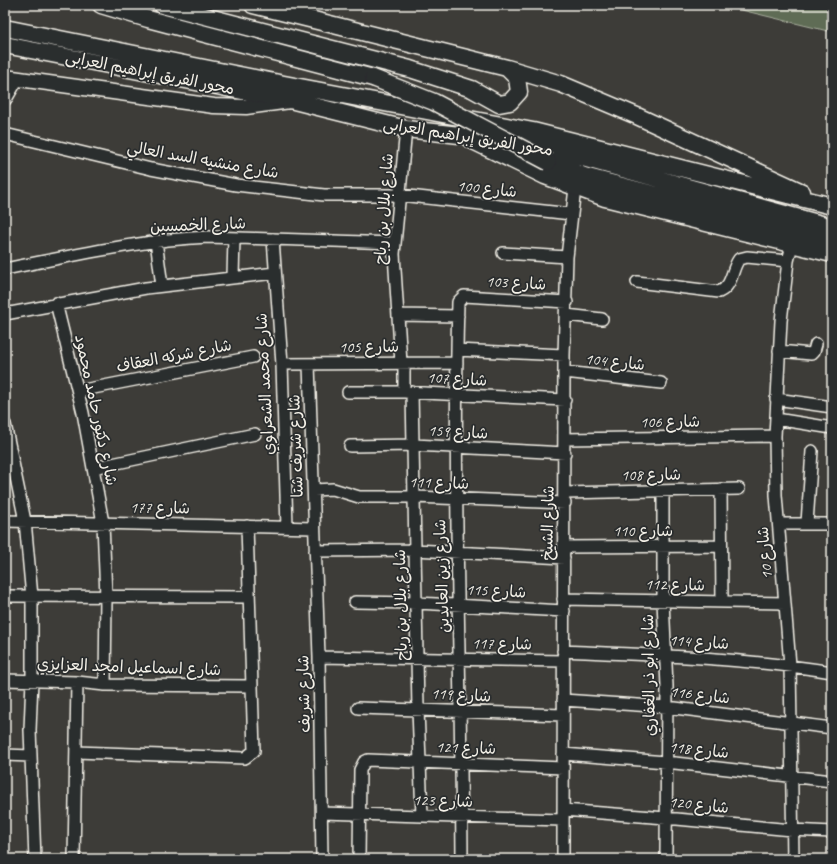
<svg xmlns="http://www.w3.org/2000/svg" width="837" height="864" viewBox="0 0 837 864" font-family="Caveat,'Playpen Sans Arabic',sans-serif">
  <style>
    .green { fill: #5e6c54; stroke: #a9ae9e }
    .lines { fill: none; stroke-linecap: round; stroke-linejoin: round }
    .minor-casing { stroke: #f4f1e8; stroke-width: 14 }
    .tertiary-casing { stroke: #f4f1e8; stroke-width: 17 }
    .secondary-casing { stroke: #f4f1e8; stroke-width: 19 }
    .minor { stroke: #2a2d2e; stroke-width: 11 }
    .tertiary { stroke: #2a2d2e; stroke-width: 14 }
    .secondary { stroke: #2a2d2e; stroke-width: 16 }
    .secondary-bridge-casing { stroke: #f4f1e8; stroke-width: 19; stroke-linecap: butt }
    .secondary-bridge { stroke: #2a2d2e; stroke-width: 16 }
    .labels { text-anchor: middle; dominant-baseline: central; stroke-width: 3.5; stroke-linejoin: round; paint-order: stroke }
    .street-label { font-size: 16px; fill: #f4f1e8; stroke: #2a2d2e }
  </style>
  <rect width="100%" height="100%" fill="#3d3c38"/>
  <filter id="ink" filterUnits="userSpaceOnUse"><feTurbulence type="fractalNoise" baseFrequency=".025" numOctaves="2"/><feDisplacementMap in="SourceGraphic" scale="8" xChannelSelector="R" yChannelSelector="G"/><feConvolveMatrix kernelMatrix="1 2 1 2 8 2 1 2 1" color-interpolation-filters="sRGB"/></filter>
  <g filter="url(#ink)">
    <!-- green -->
    <path class="green" d="M 720,5 L 832,5 L 832,32 L 725,6 Z"/>
    <g class="lines">
      <!-- minor casing -->
      <g class="minor-casing">
        <path id="minor" d="M 5,134 L 151,169 L 236,185 L 324,195 L 400,195 L 571,214
          M 273,239 L 282,364 L 287,527
          M 156,241 L 162,286
          M 792,245 L 788,261 L 781,321 L 775,436 L 776,495 L 790,665 L 793,859
          M 503,253 L 567,257
          M 5,269 C 72,256 139,240 208,237 L 395,243
          M 233,277 L 234,238
          M 637,282 L 719,292 C 733,286 731,270 739,259 L 747,257 L 788,261
          M 56,303 L 83,413 L 103,523 L 106,596 L 105,685
          M 5,314 L 146,288 L 275,273
          M 398,315 L 458,316
          M 566,315 L 602,319
          M 457,350 L 564,355
          M 779,351 L 811,354 L 814,351 L 816,344
          M 401,363 L 394,254 L 406,129
          M 404,363 L 404,392
          M 282,364 L 457,363
          M 309,364 L 319,657 L 322,859
          M 565,372 L 661,383
          M 78,391 L 253,357
          M 348,392 L 404,392 L 565,400
          M 412,392 L 418,709 L 422,816
          M 776,399 L 832,407
          M 776,419 L 832,428
          M 5,424 L 25,521 L 32,597 L 32,680 L 30,730 L 35,859
          M 565,439 L 775,436
          M 350,446 L 414,445 L 565,453
          M 93,468 L 255,434
          M 721,489 L 722,602
          M 314,490 L 333,489 L 359,497 L 415,497 L 565,503
          M 663,491 L 663,601 L 667,686 L 666,859
          M 565,493 L 739,489
          M 5,521 L 314,528
          M 807,523 L 812,451
          M 779,524 L 832,524
          M 564,547 L 721,546
          M 315,551 L 415,550 L 564,558
          M 5,596 L 248,597
          M 563,599 L 785,603
          M 355,602 L 417,603 L 564,611
          M 563,651 C 653,655 743,658 832,672
          M 319,657 L 563,661
          M 5,680 L 77,682 L 105,685 L 251,686
          M 563,700 L 667,707 L 832,728
          M 358,708 L 563,715
          M 76,752 L 245,758 L 254,751 L 247,526
          M 563,754 L 666,762 L 832,781
          M 5,755 L 31,756
          M 563,810 L 666,818 L 792,830 L 832,832
          M 322,813 L 562,820
          M 74,859 L 77,682
          M 359,859 L 360,770 L 364,762 L 368,760 L 563,768
          M 462,859 C 461,673 453,488 458,302 L 464,296 L 567,302
          M 563,859 L 564,355 L 567,257 L 575,188"/>
      </g>
      <!-- tertiary casing -->
      <g class="tertiary-casing">
        <path id="tertiary" d="M 5,77 L 214,106 L 246,107 L 290,101
          M 5,98 L 16,79"/>
      </g>
      <!-- secondary casing -->
      <g class="secondary-casing">
        <path id="secondary" d="M 101,5 L 148,19 L 373,78
          M 162,5 L 410,69 L 472,89 L 499,104 L 510,102 L 519,92 L 517,78 L 507,68
          M 253,5 L 507,68 L 561,84 L 637,116 L 802,192
          M 5,28 L 284,84 L 533,131 L 832,206
          M 5,45 L 294,101 L 406,129 L 504,140 L 543,147 L 832,227
          M 469,139 L 545,176 L 605,198 L 832,254
          M 548,162 L 584,176 L 832,241"/>
      </g>
      <!-- minor -->
      <use href="#minor" class="minor"/>
      <!-- tertiary -->
      <use href="#tertiary" class="tertiary"/>
      <!-- secondary -->
      <use href="#secondary" class="secondary"/>
      <!-- secondary-bridge casing -->
      <g class="secondary-bridge-casing">
        <path id="secondary-bridge" d="M 373,78 L 434,102 L 548,162"/>
      </g>
      <!-- secondary-bridge -->
      <use href="#secondary-bridge" class="secondary-bridge"/>
    </g>
  </g>
  <g class="labels">
    <!-- street labels -->
    <g class="street-label">
      <text transform="translate(150 73) rotate(11)">محور الفريق إبراهيم العرابى</text>
      <text transform="translate(468 137) rotate(9)">محور الفريق إبراهيم العرابى</text>
      <text transform="translate(203 160) rotate(10)">شارع منشيه السد العالي</text>
      <text transform="translate(487 189) rotate(6)">شارع 100</text>
      <text transform="translate(384 209) rotate(-86)">شارع بلال بن رباح</text>
      <text transform="translate(198 225) rotate(-2)">شارع الخمسين</text>
      <text transform="translate(516 283) rotate(3)">شارع 103</text>
      <text transform="translate(369 347) rotate(-1)">شارع 105</text>
      <text transform="translate(174 356) rotate(-11)">شارع شركه العقاف</text>
      <text transform="translate(615 362) rotate(6)">شارع 104</text>
      <text transform="translate(457 379) rotate(3)">شارع 107</text>
      <text transform="translate(265 384) rotate(-93)">شارع محمد الشعراوي</text>
      <text transform="translate(96 410) rotate(78)">شارع دكتور حامد محمود</text>
      <text transform="translate(670 422) rotate(-1)">شارع 106</text>
      <text transform="translate(458 432) rotate(3)">شارع 159</text>
      <text transform="translate(296 446) rotate(-92)">شارع شريف شتا</text>
      <text transform="translate(651 475) rotate(-1)">شارع 108</text>
      <text transform="translate(439 483) rotate(2)">شارع 111</text>
      <text transform="translate(160 508) rotate(1)">شارع 177</text>
      <text transform="translate(548 523) rotate(-89)">شارع الشيخ</text>
      <text x="643" y="531">شارع 110</text>
      <text transform="translate(765 553) rotate(-95)">شارع 10</text>
      <text transform="translate(442 576) rotate(-92)">شارع زين العابدين</text>
      <text transform="translate(675 585) rotate(1)">شارع 112</text>
      <text transform="translate(496 591) rotate(3)">شارع 115</text>
      <text transform="translate(401 605) rotate(-91)">شارع بلال بن رباح</text>
      <text transform="translate(699 642) rotate(4)">شارع 114</text>
      <text transform="translate(502 644) rotate(1)">شارع 117</text>
      <text transform="translate(129 667) rotate(2)">شارع اسماعيل امجد العزايزي</text>
      <text transform="translate(649 675) rotate(-91)">شارع ابو ذر الغفاري</text>
      <text transform="translate(304 694) rotate(-91)">شارع شريف</text>
      <text transform="translate(461 695) rotate(3)">شارع 119</text>
      <text transform="translate(700 695) rotate(7)">شارع 116</text>
      <text transform="translate(466 748) rotate(2)">شارع 121</text>
      <text transform="translate(699 750) rotate(6)">شارع 118</text>
      <text transform="translate(443 801) rotate(2)">شارع 123</text>
      <text transform="translate(699 805) rotate(6)">شارع 120</text>
    </g>
  </g>
  <!-- margin -->
  <rect width="837" height="864" fill="none" stroke="#2a2d2e" stroke-width="20"/>
  <rect x="10" y="10" width="817" height="844" fill="none" stroke="#f4f1e8" stroke-width="1.5" filter="url(#ink)"/>
</svg>
